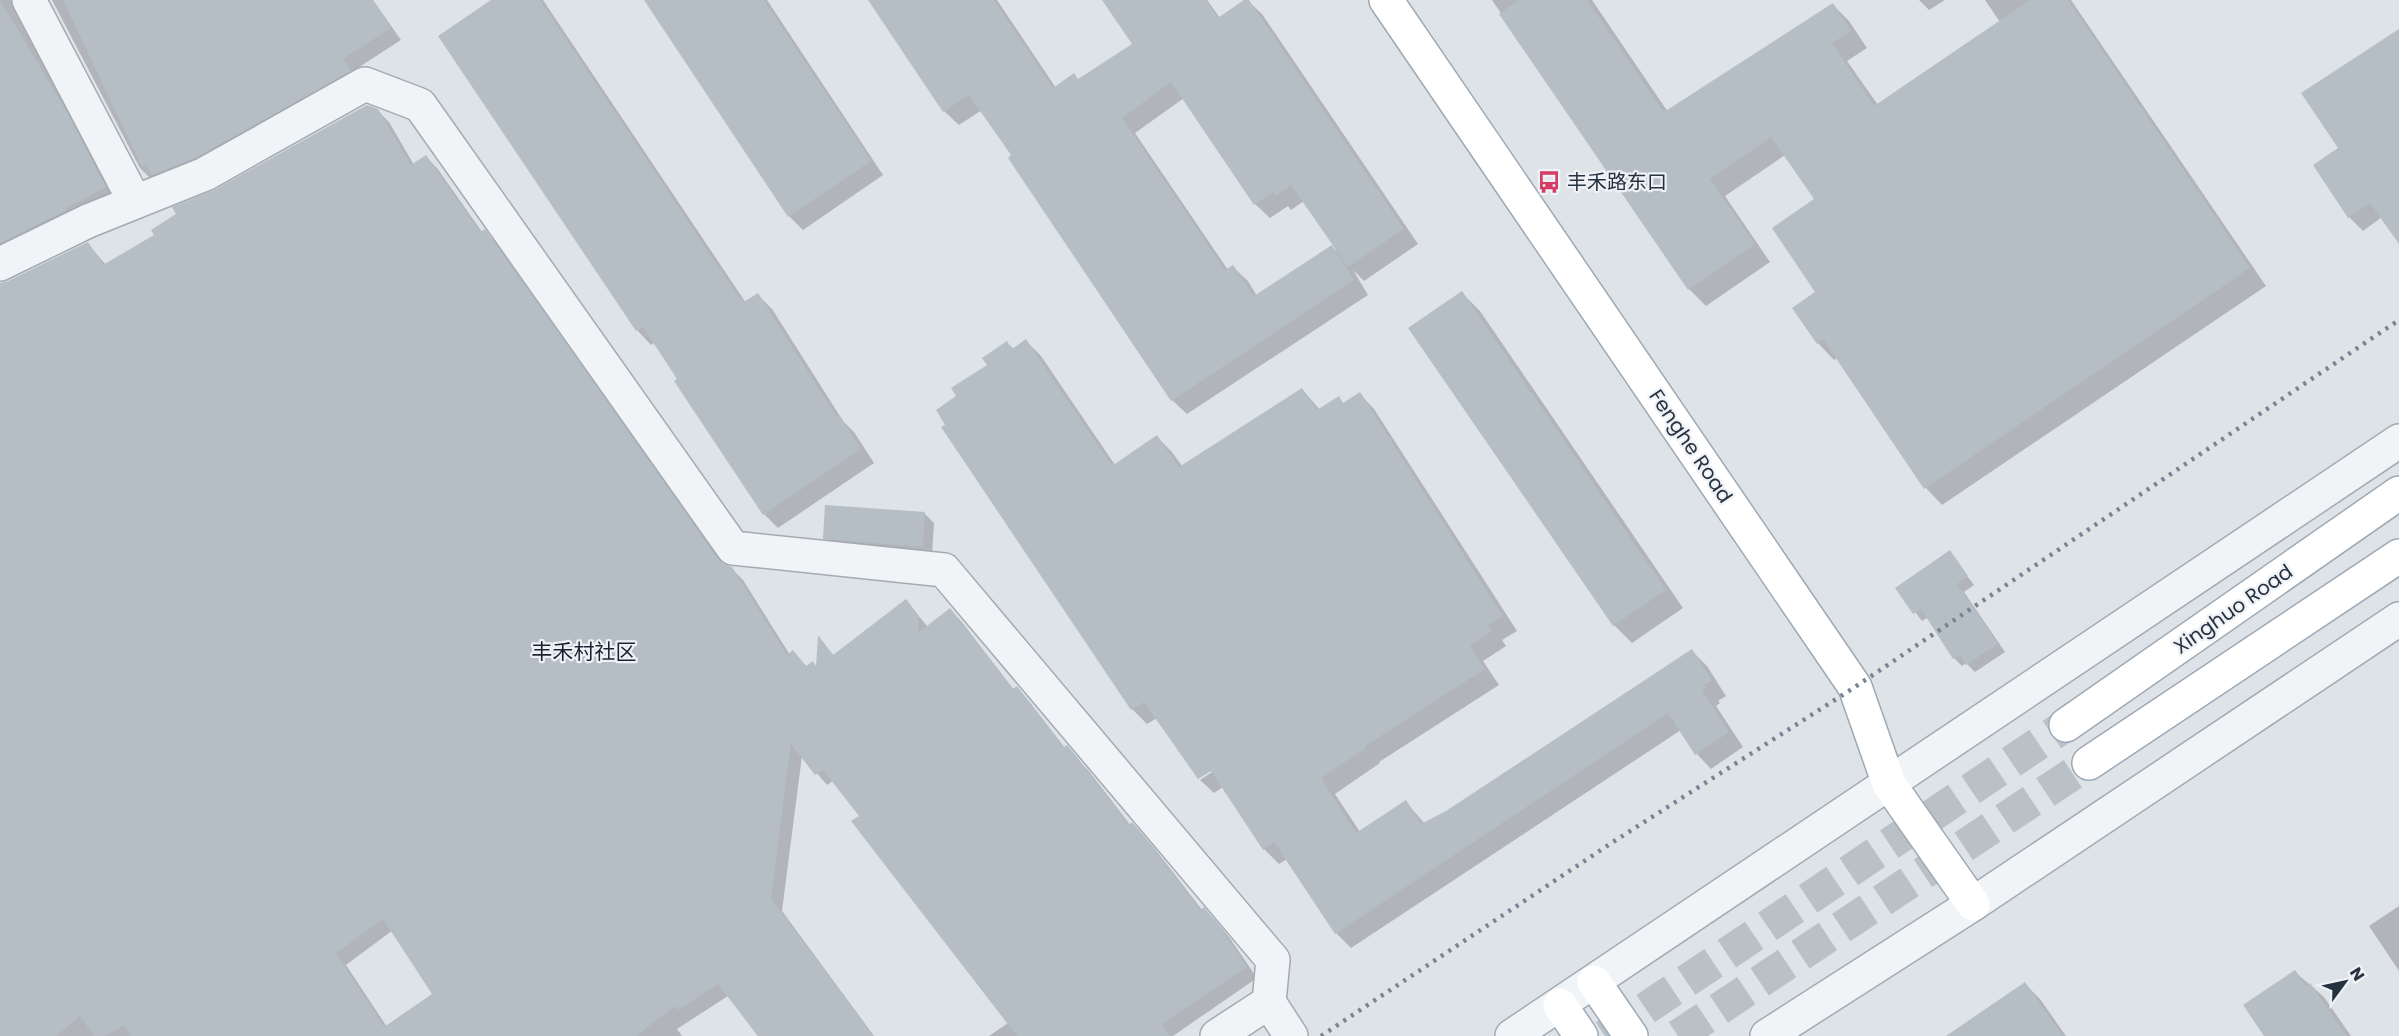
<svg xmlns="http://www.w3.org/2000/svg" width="2399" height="1036" viewBox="0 0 2399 1036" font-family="Poppins,'Noto Sans SC',sans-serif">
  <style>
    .shadow { fill: #0003; fill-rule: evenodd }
    .building { fill: #b5bdc5; fill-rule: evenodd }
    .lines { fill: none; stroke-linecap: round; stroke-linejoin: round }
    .major-tunnel { stroke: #b9c0c6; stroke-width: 33; stroke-dasharray: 33 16; stroke-linecap: butt }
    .minor-casing { stroke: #a3aab2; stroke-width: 36 }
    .major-casing { stroke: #9da9b5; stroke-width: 36 }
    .minor { stroke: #f1f4f7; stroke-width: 33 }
    .major { stroke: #fff; stroke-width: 33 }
    .rail { stroke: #778493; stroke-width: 4.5; stroke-dasharray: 3 6; stroke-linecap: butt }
    .labels { text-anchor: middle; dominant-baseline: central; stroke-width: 4.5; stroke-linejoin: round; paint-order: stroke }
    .poi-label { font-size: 20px; fill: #273240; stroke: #eef2f6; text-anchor: start }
    .street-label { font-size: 20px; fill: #273240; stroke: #eef2f6 }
    .neighbourhood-label { font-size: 21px; fill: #192331; stroke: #eef2f6 }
  </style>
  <rect width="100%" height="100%" fill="#dee3e8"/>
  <!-- shadow -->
  <path class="shadow" d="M 0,0 L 25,0 L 116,198 L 0,260 Z
    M 52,0 L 373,0 L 401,40 L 353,71 L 360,82 L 208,168 L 151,179 L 140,168 Z
    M 494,0 L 543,0 L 746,303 L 758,295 L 772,309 L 843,421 L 854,432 L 874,463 L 778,528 L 764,514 L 655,342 L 651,345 L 637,330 L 440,37 Z
    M 645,0 L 767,0 L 883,175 L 803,230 L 789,216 Z
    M 870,0 L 997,0 L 1056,88 L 1079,80 L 1134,45 L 1104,0 L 1207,0 L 1220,18 L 1247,0 L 1262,14 L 1418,244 L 1364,281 L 1353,270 L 1368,295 L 1187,414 L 1172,400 L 982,110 L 959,125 L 944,111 ZM 1184,98 L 1255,204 L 1270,218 L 1288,206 L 1291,210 L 1304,201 L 1341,254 L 1332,247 L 1257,296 L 1248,281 L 1233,267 L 1228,270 L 1135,133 Z
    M 1492,0 L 1592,0 L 1668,112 L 1833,5 L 1849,21 L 1867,48 L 1847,61 L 1878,105 L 2000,22 L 1985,0 L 2071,0 L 2266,286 L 1942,505 L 1926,488 L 1837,358 L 1834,360 L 1818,343 L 1816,200 L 1785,155 L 1725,196 L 1770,262 L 1706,306 L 1689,289 Z
    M 1919,0 L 1945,0 L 1929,10 Z
    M 2399,31 L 2399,241 L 2382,217 L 2363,231 L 2349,217 L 2340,148 Z
    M 377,110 L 389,122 L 414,165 L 426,157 L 437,168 L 482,232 L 484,231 L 495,242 L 724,566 L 731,568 L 743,580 L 790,655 L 793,652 L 807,667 L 813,663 L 817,667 L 819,638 L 834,656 L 906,601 L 928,627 L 950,610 L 961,621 L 1014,690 L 1017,688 L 1027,699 L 1065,748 L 1088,770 L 1131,826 L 1143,835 L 1155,849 L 1202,910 L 1215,920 L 1229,937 L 1257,978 L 1173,1036 L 989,1036 L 1008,1023 L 861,816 L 833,781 L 827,785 L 802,756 L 782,911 L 874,1036 L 758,1036 L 728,996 L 677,1029 L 682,1036 L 0,1036 L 0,284 L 8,282 L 88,244 L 106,265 L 156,235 L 215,192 ZM 393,930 L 435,995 L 387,1027 L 346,965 Z
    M 1462,293 L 1480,311 L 1683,608 L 1632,643 L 1614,625 Z
    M 1026,341 L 1041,356 L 1115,465 L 1157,437 L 1172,452 L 1182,466 L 1302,389 L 1320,410 L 1338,398 L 1344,404 L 1360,394 L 1374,409 L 1517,631 L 1502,640 L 1506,646 L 1483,661 L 1499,685 L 1379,762 L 1380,763 L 1335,794 L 1360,832 L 1406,802 L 1425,824 L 1447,813 L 1692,651 L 1707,666 L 1726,696 L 1718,701 L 1720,703 L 1716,706 L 1743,747 L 1711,769 L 1697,754 L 1681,730 L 1351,948 L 1336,933 L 1287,859 L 1279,864 L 1264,849 L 1223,787 L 1214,793 L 1200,780 L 1218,768 L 1199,776 L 1199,779 L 1157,718 L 1147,724 L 1132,709 L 943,428 L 947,425 L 958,396 L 989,366 L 1007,343 L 1014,349 Z
    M 924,513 L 934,523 L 932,556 L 835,548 L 825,538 Z
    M 1949,552 L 1974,585 L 1964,592 L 2005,652 L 1975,672 L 1966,663 L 1962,666 L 1954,658 L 1928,617 L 1922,621 L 1897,588 Z
    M 2399,906 L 2399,971 L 2369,926 Z
    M 2295,972 L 2324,997 L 2351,1036 L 2265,1036 Z
    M 2025,984 L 2040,999 L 2066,1036 L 1976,1036 Z"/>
  <!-- building -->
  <path class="building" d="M 0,0 L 64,107 L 106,187 L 66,208 L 67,210 L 0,243 Z
    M 63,0 L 373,0 L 391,28 L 343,59 L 351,71 L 197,157 L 152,175 L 146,165 L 142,167 Z
    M 491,0 L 540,0 L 738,296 L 744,302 L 758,293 L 837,417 L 840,416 L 861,449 L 763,515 L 674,381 L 677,379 L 643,327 L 636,331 L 438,36 Z
    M 644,0 L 764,0 L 871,161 L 788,217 Z
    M 868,0 L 994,0 L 1053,88 L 1074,73 L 1078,79 L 1132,44 L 1102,0 L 1205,0 L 1218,18 L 1244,0 L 1249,0 L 1404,229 L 1348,267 L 1291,185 L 1276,196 L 1273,192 L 1254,205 L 1171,82 L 1122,118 L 1225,270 L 1233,265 L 1254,296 L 1332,245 L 1354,280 L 1171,401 L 1008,158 L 1011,155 L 969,95 L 943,112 Z
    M 1519,0 L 1587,0 L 1664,112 L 1833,3 L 1851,31 L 1832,43 L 1874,106 L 2030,0 L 2068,0 L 2250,268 L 1924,489 L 1823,339 L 1817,344 L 1792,308 L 1815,292 L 1772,228 L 1814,199 L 1771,137 L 1710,179 L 1755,244 L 1688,290 L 1499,14 Z
    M 2399,29 L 2399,244 L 2370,203 L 2348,218 L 2313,165 L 2338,148 L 2301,93 Z
    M 367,105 L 378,109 L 411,165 L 426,155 L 480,232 L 485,229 L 718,559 L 724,564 L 732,567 L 787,655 L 793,650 L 806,666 L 813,661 L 816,667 L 818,635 L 833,655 L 906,599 L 919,616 L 918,633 L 950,608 L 1013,689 L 1017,686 L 1064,747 L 1067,745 L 1077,757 L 1129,825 L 1132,822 L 1144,836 L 1200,910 L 1204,907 L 1218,924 L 1247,967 L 1162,1024 L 1170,1036 L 1017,1036 L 851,821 L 859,816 L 823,770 L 815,775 L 791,744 L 771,898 L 873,1036 L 758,1036 L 718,984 L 678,1010 L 675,1006 L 636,1036 L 131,1036 L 124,1025 L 106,1036 L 94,1036 L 80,1016 L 56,1036 L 0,1036 L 0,283 L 8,281 L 88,242 L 103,265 L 154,235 L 151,230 L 176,214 L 172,207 L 214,190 ZM 383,919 L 432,994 L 384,1027 L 336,953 Z
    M 1462,291 L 1666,590 L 1613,626 L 1408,328 Z
    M 1026,339 L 1112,466 L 1157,435 L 1179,467 L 1302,388 L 1317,410 L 1339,396 L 1343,403 L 1360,392 L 1503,616 L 1488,625 L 1492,631 L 1470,646 L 1485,669 L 1365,746 L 1366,748 L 1321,778 L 1356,833 L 1406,800 L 1421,824 L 1446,811 L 1692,649 L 1712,680 L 1704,685 L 1706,688 L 1702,690 L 1729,732 L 1695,755 L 1668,713 L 1335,934 L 1274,842 L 1263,850 L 1211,771 L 1198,779 L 1144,702 L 1131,710 L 941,427 L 945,425 L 936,410 L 956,396 L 951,388 L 987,365 L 982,358 L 1007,341 L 1012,349 Z
    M 825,505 L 925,512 L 923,547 L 823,539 Z
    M 1950,550 L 1968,576 L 1957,584 L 1998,644 L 1966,665 L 1960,655 L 1953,659 L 1921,609 L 1913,614 L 1895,588 Z
    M 2295,970 L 2306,986 L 2310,983 L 2347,1036 L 2264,1036 L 2243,1005 Z
    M 2025,982 L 2063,1036 L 1946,1036 Z"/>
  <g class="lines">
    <!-- major-tunnel -->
    <path class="major-tunnel" d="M 1605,1036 L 2066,725
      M 1678,1036 L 2089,763"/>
    <!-- minor casing -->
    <g class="minor-casing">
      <path id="minor" d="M 29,0 L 135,202
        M 0,264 L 88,221 L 205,174 L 365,84 L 420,105 L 733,548 L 944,570 L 1273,960 L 1269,1002 L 1291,1036
        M 1217,1036 L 1269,1002
        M 1512,1036 L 2399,441
        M 1767,1036 L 1973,904 L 2399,619"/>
    </g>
    <!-- major casing -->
    <g class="major-casing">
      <path id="major" d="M 1386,0 L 1855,687 L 1889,784 L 1973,904
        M 2066,725 L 2399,493
        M 2089,763 L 2399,556
        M 1594,982 L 1631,1036
        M 1560,1005 L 1581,1036"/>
    </g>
    <!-- minor -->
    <use href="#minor" class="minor"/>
    <!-- major -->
    <use href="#major" class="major"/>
    <!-- rail -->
    <path class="rail" d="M 1321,1036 L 1613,842 L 1855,687 L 2399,320"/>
  </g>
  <!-- icons -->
  <defs>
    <g id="bus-bare" transform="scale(1.8)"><path d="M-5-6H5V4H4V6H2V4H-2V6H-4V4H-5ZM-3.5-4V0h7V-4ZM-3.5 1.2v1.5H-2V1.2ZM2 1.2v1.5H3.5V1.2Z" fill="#d43d63" stroke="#eef2f6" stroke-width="2.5" paint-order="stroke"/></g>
  </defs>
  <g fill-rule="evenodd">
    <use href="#bus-bare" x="1549" y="182"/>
  </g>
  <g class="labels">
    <!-- poi labels -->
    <g class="poi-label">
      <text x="1567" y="182">丰禾路东口</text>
    </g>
    <!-- street labels -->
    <g class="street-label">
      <text transform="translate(1691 446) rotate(56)">Fenghe Road</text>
      <text transform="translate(2233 609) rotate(-35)">Xinghuo Road</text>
    </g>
    <!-- neighbourhood labels -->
    <g class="neighbourhood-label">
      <text x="584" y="651">丰禾村社区</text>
    </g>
  </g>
  <!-- north arrow -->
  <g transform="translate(2345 982) rotate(57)" stroke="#eef2f6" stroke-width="4.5" paint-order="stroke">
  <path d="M0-4.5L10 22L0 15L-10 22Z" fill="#273240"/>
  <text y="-9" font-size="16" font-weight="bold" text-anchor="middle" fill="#273240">N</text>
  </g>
</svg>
